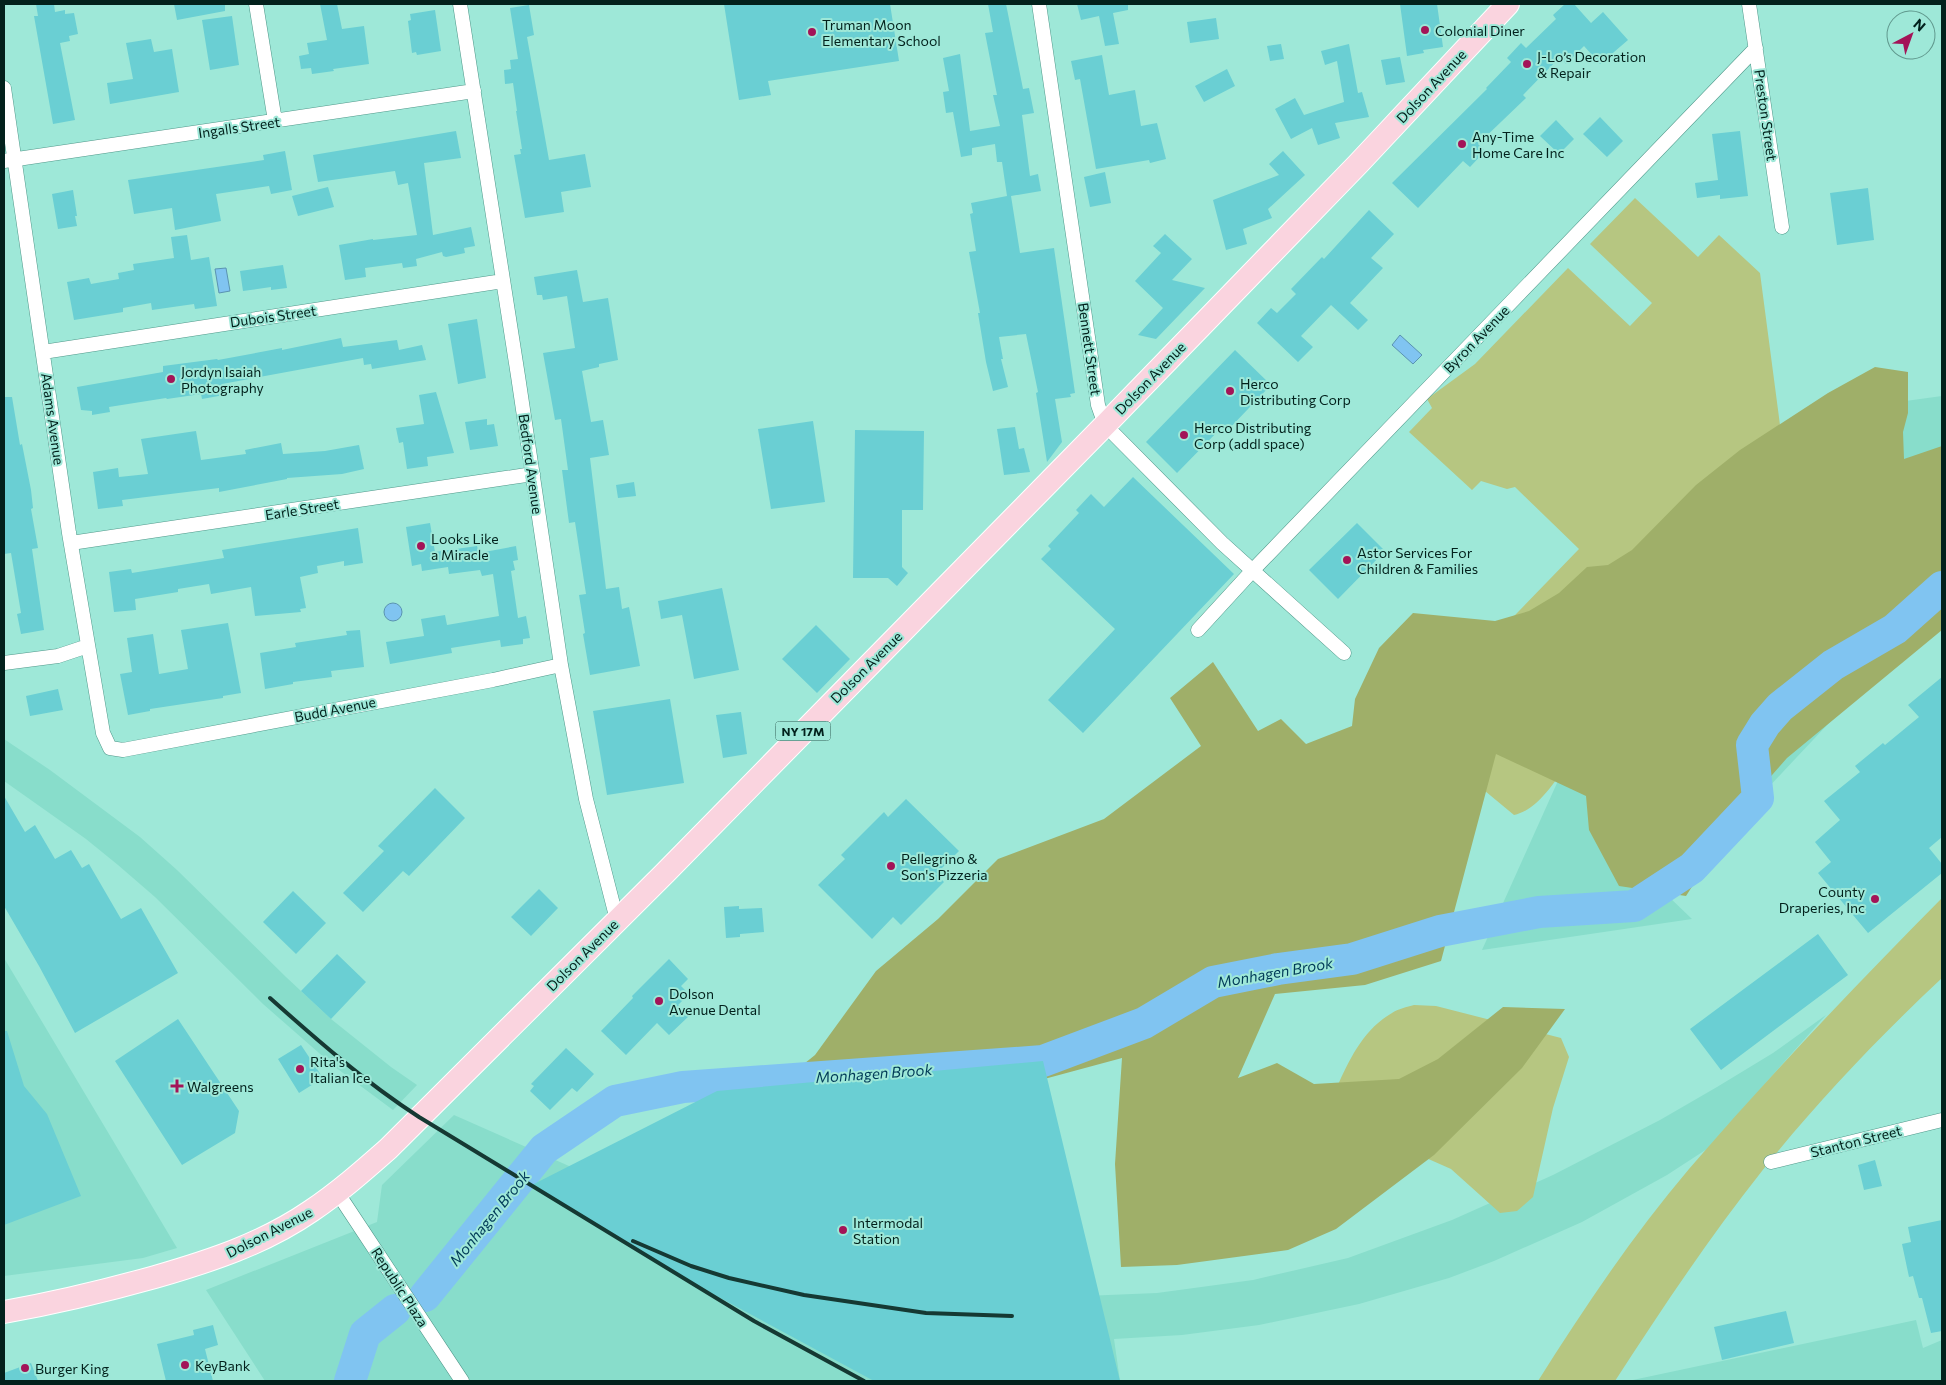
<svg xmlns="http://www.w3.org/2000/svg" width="1946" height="1385" viewBox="0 0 1946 1385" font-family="Commissioner,sans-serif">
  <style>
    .built { fill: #88ddcb }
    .green { fill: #b6c681 }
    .forest { fill: #9faf69 }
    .water { fill: #80c4f1; stroke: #5a93b1 }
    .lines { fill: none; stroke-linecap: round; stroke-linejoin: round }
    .river { stroke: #80c4f1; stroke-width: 32 }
    .building { fill: #6acfd3 }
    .street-casing { stroke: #50988a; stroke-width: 15 }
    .primary-casing { stroke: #fff; stroke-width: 24 }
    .street { stroke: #fff; stroke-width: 14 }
    .primary { stroke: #fad4df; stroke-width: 22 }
    .rail { stroke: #153933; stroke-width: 4 }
    .poi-dot { fill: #a31458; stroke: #9ee8d8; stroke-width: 2 }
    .labels { text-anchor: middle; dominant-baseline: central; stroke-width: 4; stroke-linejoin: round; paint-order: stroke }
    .shield { fill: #9ee8d8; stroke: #315d54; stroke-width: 1 }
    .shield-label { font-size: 12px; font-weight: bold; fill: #02211c }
    .poi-label { font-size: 14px; fill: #02211c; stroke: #9ee8d8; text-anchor: start }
    .street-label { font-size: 14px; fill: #02211c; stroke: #9ee8d8 }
    .water-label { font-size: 15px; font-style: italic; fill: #013a58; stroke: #9ee8d8 }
  </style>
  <rect width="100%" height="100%" fill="#9ee8d8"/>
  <!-- built -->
  <path class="built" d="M 1942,396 L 1942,603 L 1667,895 L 1692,919 L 1482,950 L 1619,645 L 1818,413 Z
    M 4,739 L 50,770 L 140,837 L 177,870 L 286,977 L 331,1019 L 391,1067 L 417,1085 L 393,1110 L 335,1067 L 263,1004 L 155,897 L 118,865 L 86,839 L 4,781 Z
    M 4,958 L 177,1248 L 143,1258 L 4,1276 Z
    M 1826,1015 L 1707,1149 L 1667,1175 L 1582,1222 L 1494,1261 L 1449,1278 L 1359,1304 L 1259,1325 L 1182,1335 L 1114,1339 L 1120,1381 L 265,1381 L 206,1290 L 377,1222 L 382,1185 L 454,1115 L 727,1236 L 1060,1297 L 1157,1293 L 1253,1280 L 1348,1258 L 1452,1220 L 1553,1175 L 1660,1120 L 1717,1087 L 1773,1053 Z
    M 1916,1320 L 1923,1348 L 1942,1340 L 1942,1381 L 1628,1381 Z"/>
  <!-- green -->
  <path class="green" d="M 1635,198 L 1698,257 L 1719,235 L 1760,273 L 1798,562 L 1487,644 L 1579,549 L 1515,487 L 1507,489 L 1481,481 L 1472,490 L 1409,432 L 1432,408 L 1427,399 L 1475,364 L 1568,268 L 1630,326 L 1652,303 L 1590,244 Z
    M 1380,704 L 1569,761 C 1556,780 1538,810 1514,815 Z
    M 1942,898 L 1942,978 C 1878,1038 1817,1102 1762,1171 C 1709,1238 1661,1310 1615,1381 L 1538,1381 C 1584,1308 1633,1235 1689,1169 C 1770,1075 1855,986 1942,898 Z
    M 1414,1005 L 1436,1006 L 1561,1038 L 1569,1057 L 1553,1108 L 1533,1197 L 1517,1211 L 1500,1213 L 1451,1169 L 1363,1130 L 1337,1087 C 1350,1058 1364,1029 1392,1013 C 1398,1009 1407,1007 1414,1005 Z"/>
  <!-- forest -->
  <path class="forest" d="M 1875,367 L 1908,372 L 1908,413 L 1903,432 L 1904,459 L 1942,446 L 1942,630 L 1787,758 L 1742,809 L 1686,896 L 1619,886 L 1589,830 L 1586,796 L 1496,754 L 1441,961 L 1365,985 L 1275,994 L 1238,1078 L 1277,1063 L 1314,1084 L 1399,1079 L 1438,1059 L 1503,1007 L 1565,1009 L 1522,1068 L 1434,1155 L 1336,1229 L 1288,1250 L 1177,1265 L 1121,1267 L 1115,1164 L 1122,1058 L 1022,1085 L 750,1090 L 779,1084 L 815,1055 L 876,971 L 938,919 L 998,859 L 1104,819 L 1201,746 L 1170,698 L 1213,662 L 1258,731 L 1281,719 L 1306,744 L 1352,726 L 1355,699 L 1379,648 L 1413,613 L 1495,621 L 1529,611 L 1559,593 L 1587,567 L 1608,565 L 1632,550 L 1696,485 L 1740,450 L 1828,393 Z"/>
  <!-- water -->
  <path class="water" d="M 226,268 L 230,291 L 219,293 L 215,269 Z
    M 1400,335 L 1422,355 L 1413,364 L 1392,345 Z
    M384 612a9 9 0 1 1 18 0a9 9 0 1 1-18 0Z"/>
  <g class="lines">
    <!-- river -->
    <path class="river" d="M 425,1296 L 544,1149 L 615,1101 L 683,1087 L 1043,1061 L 1144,1023 L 1213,982 L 1278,969 L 1352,959 L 1440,931 L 1539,912 L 1634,906 L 1692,868 L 1758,798 L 1752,745 L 1765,724 L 1780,707 L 1833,665 L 1895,629 L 1942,587
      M 350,1381 L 365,1334 L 395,1310"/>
  </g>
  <!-- building -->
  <path class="building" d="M 36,4 L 54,4 L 55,12 L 65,10 L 65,14 L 74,13 L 78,34 L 69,36 L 70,41 L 60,43 L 75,120 L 53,124 L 34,16 L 38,16 Z
    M 174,4 L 225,4 L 225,11 L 177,20 Z
    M 320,4 L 337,4 L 342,29 L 364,26 L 369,64 L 333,69 L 334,71 L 312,74 L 311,68 L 301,69 L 299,56 L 309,54 L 307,43 L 327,40 Z
    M 724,4 L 890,4 L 899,61 L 768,81 L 771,95 L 739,100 Z
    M 988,4 L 1006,4 L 1023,89 L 1029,88 L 1034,113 L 1022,115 L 1030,176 L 1038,174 L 1041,191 L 1011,196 L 1020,253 L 1054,248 L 1075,393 L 1070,394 L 1071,397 L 1055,399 L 1062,442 L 1047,462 L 1036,393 L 1038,392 L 1026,334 L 999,337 L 1003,359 L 1001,359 L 1008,387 L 993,391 L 986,362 L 978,313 L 980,313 L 969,252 L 976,251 L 970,214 L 973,213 L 971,203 L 1007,196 L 1002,162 L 997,162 L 995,144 L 972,148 L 972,155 L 961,157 L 953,112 L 946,113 L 943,92 L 949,91 L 943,58 L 960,54 L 970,131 L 1000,126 L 993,95 L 997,95 L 985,33 L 993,32 Z
    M 1077,4 L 1128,4 L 1128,10 L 1113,13 L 1119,44 L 1105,46 L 1099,16 L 1081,20 Z
    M 1400,4 L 1437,4 L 1443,47 L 1423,50 L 1424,53 L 1407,56 Z
    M 1565,4 L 1574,4 L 1591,23 L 1603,12 L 1628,40 L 1600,64 L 1584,46 L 1566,64 L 1560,57 L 1523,95 L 1526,98 L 1478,144 L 1485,151 L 1470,167 L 1463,161 L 1418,208 L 1392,183 L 1487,89 L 1486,88 L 1511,62 L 1507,58 L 1521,43 L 1526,48 L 1556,19 L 1553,15 Z
    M 529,5 L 534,35 L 527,37 L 549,160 L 585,154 L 591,187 L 561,192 L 564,212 L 525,218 L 514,155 L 521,154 L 520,149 L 522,149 L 516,111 L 517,111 L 513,83 L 505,84 L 504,70 L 511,69 L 510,60 L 518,59 L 510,8 Z
    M 435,10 L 441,51 L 417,55 L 416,52 L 412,53 L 408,21 L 411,20 L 410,14 Z
    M 232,16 L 239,65 L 210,70 L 202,20 Z
    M 1216,18 L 1219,39 L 1190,43 L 1187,22 Z
    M 151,39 L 154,52 L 172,49 L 179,92 L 110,104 L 107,83 L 133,79 L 126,43 Z
    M 1281,44 L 1284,59 L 1270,61 L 1267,46 Z
    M 1349,44 L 1358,93 L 1362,92 L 1369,117 L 1335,123 L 1340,138 L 1318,145 L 1312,128 L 1291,139 L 1275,109 L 1295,98 L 1304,115 L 1344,102 L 1337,61 L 1325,65 L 1321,51 Z
    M 1102,55 L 1109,95 L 1135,90 L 1141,126 L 1157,123 L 1166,159 L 1150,163 L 1149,160 L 1096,169 L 1080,79 L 1075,80 L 1071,61 Z
    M 1400,57 L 1405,82 L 1386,85 L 1381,60 Z
    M 1227,69 L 1235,86 L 1204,102 L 1195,86 Z
    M 1600,117 L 1623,141 L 1607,157 L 1583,134 Z
    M 1556,120 L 1574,139 L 1559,154 L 1540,136 Z
    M 456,131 L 461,158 L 424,163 L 433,235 L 471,227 L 475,246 L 464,248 L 465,253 L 446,257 L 443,256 L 442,252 L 416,259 L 417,266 L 403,268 L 402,263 L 365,268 L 366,277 L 345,280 L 339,245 L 373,239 L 373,240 L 417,235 L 408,183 L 398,185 L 395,171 L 318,182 L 313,155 Z
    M 1740,131 L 1748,196 L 1720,199 L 1720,195 L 1697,198 L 1695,183 L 1718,180 L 1712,134 Z
    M 285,151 L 292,190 L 271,194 L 269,186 L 216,194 L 221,221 L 175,230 L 172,208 L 134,214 L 128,180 L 264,160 L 263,155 Z
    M 1283,151 L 1305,175 L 1268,209 L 1272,218 L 1243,229 L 1247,244 L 1226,250 L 1213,200 L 1279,175 L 1269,164 Z
    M 1105,172 L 1111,203 L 1090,207 L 1084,177 Z
    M 328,187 L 334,207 L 298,216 L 292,196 Z
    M 1868,188 L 1874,240 L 1837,245 L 1830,193 Z
    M 73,190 L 77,216 L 75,216 L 77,226 L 58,229 L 52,194 Z
    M 1369,210 L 1394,234 L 1371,258 L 1383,268 L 1350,303 L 1368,320 L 1358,330 L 1331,305 L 1301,336 L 1313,347 L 1298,362 L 1257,323 L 1271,308 L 1277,313 L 1296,294 L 1291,289 L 1322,257 L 1324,259 Z
    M 1165,234 L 1192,259 L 1172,280 L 1205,288 L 1156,339 L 1138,335 L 1163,308 L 1135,281 L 1161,253 L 1153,246 Z
    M 187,235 L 191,260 L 209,257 L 217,306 L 195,309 L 194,304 L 152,310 L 151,303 L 123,308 L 123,312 L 74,320 L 67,282 L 89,278 L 91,284 L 119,279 L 118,273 L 134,270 L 133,264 L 174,258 L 171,237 Z
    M 283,265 L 287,288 L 271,290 L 271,287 L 243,291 L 240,271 Z
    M 577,270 L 583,302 L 608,298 L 618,360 L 599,364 L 599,367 L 582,371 L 591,422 L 603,420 L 609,455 L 590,458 L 606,589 L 619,587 L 622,609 L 629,607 L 640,666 L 590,675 L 583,634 L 585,633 L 579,595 L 586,594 L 575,522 L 569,523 L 562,470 L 568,470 L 561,419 L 555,420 L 543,353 L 575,348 L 567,296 L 543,300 L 542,295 L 537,295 L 534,277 Z
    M 477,319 L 486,378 L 458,384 L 448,324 Z
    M 341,338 L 343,347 L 397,340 L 399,350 L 422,345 L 426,360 L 372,369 L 371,364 L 364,365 L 363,358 L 222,384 L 224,395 L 202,399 L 201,394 L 167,399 L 166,398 L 109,407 L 110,412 L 92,415 L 92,411 L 81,410 L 77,387 L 163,372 L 163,366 L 217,359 L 218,360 L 282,348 L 282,350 Z
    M 1235,350 L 1271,385 L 1226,432 L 1222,427 L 1177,473 L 1146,442 Z
    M 436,392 L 454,453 L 427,457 L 428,466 L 407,469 L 403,442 L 399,443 L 396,428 L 424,424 L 419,395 Z
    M 4,397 L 12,397 L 20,445 L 22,444 L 31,490 L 33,508 L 31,509 L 38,548 L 32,549 L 44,630 L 21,634 L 17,614 L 21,613 L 11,553 L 4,554 Z
    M 487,419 L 487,425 L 494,424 L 498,446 L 470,450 L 465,422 Z
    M 813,421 L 825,502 L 771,509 L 758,429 Z
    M 1015,427 L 1019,449 L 1024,448 L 1030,472 L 1004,475 L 997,429 Z
    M 855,430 L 924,431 L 923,510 L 902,510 L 902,567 L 908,573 L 897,586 L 888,578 L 853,578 Z
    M 196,431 L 201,460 L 246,454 L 245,450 L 281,443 L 283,454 L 325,451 L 359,445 L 364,469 L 342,474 L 287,478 L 287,479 L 219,492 L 219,488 L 122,500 L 123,506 L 98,509 L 93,472 L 118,468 L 119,477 L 148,474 L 141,439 Z
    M 1133,477 L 1234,574 L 1083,733 L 1048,700 L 1115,629 L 1041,559 L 1051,549 L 1048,546 L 1079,513 L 1076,510 L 1091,494 L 1104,507 Z
    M 634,482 L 636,496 L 618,498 L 616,485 Z
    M 430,523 L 435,552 L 477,546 L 479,553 L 516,546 L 518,560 L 513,561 L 515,570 L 511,571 L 518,618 L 526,616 L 530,638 L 523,639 L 523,644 L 501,647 L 500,640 L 451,648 L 452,653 L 390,664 L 386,642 L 424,636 L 421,619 L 445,615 L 447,625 L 499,616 L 493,574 L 482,576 L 480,570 L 449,574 L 448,567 L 422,571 L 421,564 L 412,566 L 406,527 Z
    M 1357,523 L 1385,551 L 1338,599 L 1309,570 Z
    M 358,528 L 363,563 L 344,566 L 344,561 L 317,566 L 318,573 L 300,577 L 306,608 L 300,609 L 301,612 L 255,616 L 251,587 L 211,594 L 209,584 L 178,589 L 178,592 L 135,599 L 136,610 L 114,612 L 109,572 L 131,569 L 132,573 L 224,558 L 222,550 Z
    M 722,588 L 739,670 L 694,679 L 682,615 L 661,619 L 658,601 Z
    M 228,623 L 241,693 L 223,696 L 223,698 L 150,709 L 150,711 L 128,715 L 120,674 L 132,672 L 127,638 L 153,634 L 159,674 L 188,669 L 181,630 Z
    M 816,625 L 850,659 L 817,693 L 782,659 Z
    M 360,630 L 364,667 L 331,671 L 332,677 L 293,682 L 293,684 L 265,689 L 260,653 L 296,647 L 295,643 L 347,635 L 346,631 Z
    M 1942,677 L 1942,837 L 1929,848 L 1942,864 L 1942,873 L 1868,933 L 1818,873 L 1831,862 L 1815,842 L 1840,820 L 1824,801 L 1860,772 L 1855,766 L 1883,743 L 1885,745 L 1919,717 L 1908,705 Z
    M 58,689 L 63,710 L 30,716 L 26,696 Z
    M 670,699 L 684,783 L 607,795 L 593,711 Z
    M 741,712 L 747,754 L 723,758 L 716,715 Z
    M 435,788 L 465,818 L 409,876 L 403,871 L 363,912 L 343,893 L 384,851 L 378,846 Z
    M 4,796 L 25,832 L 35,825 L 55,859 L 71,850 L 82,868 L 89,864 L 121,919 L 141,908 L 178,973 L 75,1033 L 39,966 L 4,906 Z
    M 906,799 L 959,851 L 936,874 L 944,882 L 901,925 L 893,917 L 872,939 L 818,885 L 845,859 L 841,855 L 884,812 L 888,817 Z
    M 539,889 L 558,908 L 531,936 L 511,917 Z
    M 293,891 L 326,923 L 296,954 L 263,922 Z
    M 739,906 L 739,909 L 762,908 L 764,932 L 740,934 L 740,937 L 726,938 L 724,907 Z
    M 1818,934 L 1848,975 L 1721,1070 L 1690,1029 Z
    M 337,954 L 366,982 L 331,1019 L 301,991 Z
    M 669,959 L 688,979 L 681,986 L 689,994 L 678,1005 L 689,1016 L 669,1035 L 657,1023 L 626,1055 L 601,1031 L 633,998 L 632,996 Z
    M 178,1019 L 239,1111 L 235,1133 L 182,1165 L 115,1061 Z
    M 4,1031 L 7,1031 L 24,1086 L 47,1114 L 81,1196 L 4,1225 Z
    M 301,1045 L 323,1078 L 299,1093 L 278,1059 Z
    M 566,1048 L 594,1074 L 577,1092 L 572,1088 L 550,1110 L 530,1091 L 534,1086 L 531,1084 Z
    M 1043,1061 L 1120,1381 L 874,1381 L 674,1273 L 530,1186 L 717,1091 Z
    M 1875,1160 L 1882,1186 L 1864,1190 L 1858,1165 Z
    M 1942,1220 L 1942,1331 L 1931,1333 L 1922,1298 L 1919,1298 L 1913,1276 L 1909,1277 L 1902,1244 L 1911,1242 L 1908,1227 Z
    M 1786,1311 L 1794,1343 L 1722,1360 L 1714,1327 Z
    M 213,1325 L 218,1345 L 205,1349 L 213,1381 L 166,1381 L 157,1344 L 194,1335 L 193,1330 Z
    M 31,1363 L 38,1381 L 4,1381 L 4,1373 Z"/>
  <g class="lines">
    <!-- street casing -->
    <g class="street-casing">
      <path id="street" d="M 256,4 L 275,121
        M 460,4 L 518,376 L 561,665 L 586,799 L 617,920
        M 1039,4 L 1098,405 L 1105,425 L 1222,543 L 1344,653
        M 1749,4 L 1782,227
        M 4,88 L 69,533 L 103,733 L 110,748 L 123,750 L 493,680 L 561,665
        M 4,161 L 474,91
        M 43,352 L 503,281
        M 71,543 L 533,474
        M 1198,630 L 1253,570 L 1756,48
        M 4,663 L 58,656 L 88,646
        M 1771,1162 L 1942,1120
        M 337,1192 L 462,1381"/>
    </g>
    <!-- primary casing -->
    <g class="primary-casing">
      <path id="primary" d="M 4,1312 C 55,1303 105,1291 155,1277 C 210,1261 263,1244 311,1211 C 338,1193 363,1171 388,1149 L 665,873 L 1105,425 L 1358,164 L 1508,4"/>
    </g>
    <!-- street -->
    <use href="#street" class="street"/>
    <!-- primary -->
    <use href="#primary" class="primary"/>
    <!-- rail -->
    <path class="rail" d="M 270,998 C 317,1040 365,1082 419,1117 L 754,1321 L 864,1381
      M 633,1241 L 691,1266 L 729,1278 L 804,1295 L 926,1313 L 1012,1316"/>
  </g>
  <!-- markers -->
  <g class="poi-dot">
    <circle cx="1425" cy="30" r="5"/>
    <circle cx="812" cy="32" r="5"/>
    <circle cx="1527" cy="64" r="5"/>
    <circle cx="1462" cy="144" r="5"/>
    <circle cx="171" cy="379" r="5"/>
    <circle cx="1230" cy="391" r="5"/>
    <circle cx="1184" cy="435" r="5"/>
    <circle cx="421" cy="546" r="5"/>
    <circle cx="1347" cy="560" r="5"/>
    <circle cx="891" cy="866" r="5"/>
    <circle cx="1875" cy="899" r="5"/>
    <circle cx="659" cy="1001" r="5"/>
    <circle cx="300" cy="1069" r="5"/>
    <path d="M174.5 1078.5h5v5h5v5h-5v5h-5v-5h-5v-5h5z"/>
    <circle cx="843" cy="1230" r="5"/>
    <circle cx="185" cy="1365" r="5"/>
    <circle cx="25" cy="1368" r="5"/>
  </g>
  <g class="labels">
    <!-- shield labels -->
    <rect class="shield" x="775.5" y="721.5" width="55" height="19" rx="4"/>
    <g class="shield-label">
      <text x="803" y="731">NY 17M</text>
    </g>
    <!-- poi labels -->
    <g class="poi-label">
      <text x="822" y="24">Truman Moon<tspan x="822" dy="16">Elementary School</tspan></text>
      <text x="1435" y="30">Colonial Diner</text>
      <text x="1537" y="56">J-Lo’s Decoration<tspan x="1537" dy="16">&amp; Repair</tspan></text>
      <text x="1472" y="136">Any-Time<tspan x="1472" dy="16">Home Care Inc</tspan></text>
      <text x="181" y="371">Jordyn Isaiah<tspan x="181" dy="16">Photography</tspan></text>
      <text x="1240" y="383">Herco<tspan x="1240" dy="16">Distributing Corp</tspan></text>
      <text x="1194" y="427">Herco Distributing<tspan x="1194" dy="16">Corp (addl space)</tspan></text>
      <text x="431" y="538">Looks Like<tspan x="431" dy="16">a Miracle</tspan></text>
      <text x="1357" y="552">Astor Services For<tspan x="1357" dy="16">Children &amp; Families</tspan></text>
      <text x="901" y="858">Pellegrino &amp;<tspan x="901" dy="16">Son's Pizzeria</tspan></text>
      <text x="1865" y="891" text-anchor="end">County<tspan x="1865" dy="16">Draperies, Inc</tspan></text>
      <text x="669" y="993">Dolson<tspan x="669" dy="16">Avenue Dental</tspan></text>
      <text x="310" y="1061">Rita's<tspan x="310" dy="16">Italian Ice</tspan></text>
      <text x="187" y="1086">Walgreens</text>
      <text x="853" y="1222">Intermodal<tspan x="853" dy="16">Station</tspan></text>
      <text x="195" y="1365">KeyBank</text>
      <text x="35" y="1368">Burger King</text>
    </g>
    <!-- street labels -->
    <g class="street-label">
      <text transform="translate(1431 86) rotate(-47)">Dolson Avenue</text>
      <text transform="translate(1766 115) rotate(82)">Preston Street</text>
      <text transform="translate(239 127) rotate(-8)">Ingalls Street</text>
      <text transform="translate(273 316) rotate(-8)">Dubois Street</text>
      <text transform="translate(1476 339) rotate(-46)">Byron Avenue</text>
      <text transform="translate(1090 349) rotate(82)">Bennett Street</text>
      <text transform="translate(1150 378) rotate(-46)">Dolson Avenue</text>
      <text transform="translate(53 419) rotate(82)">Adams Avenue</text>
      <text transform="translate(531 464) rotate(82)">Bedford Avenue</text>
      <text transform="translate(302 509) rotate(-9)">Earle Street</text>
      <text transform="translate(866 667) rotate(-45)">Dolson Avenue</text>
      <text transform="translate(335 709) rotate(-11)">Budd Avenue</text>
      <text transform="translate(582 955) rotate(-45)">Dolson Avenue</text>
      <text transform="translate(1856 1141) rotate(-14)">Stanton Street</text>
      <text transform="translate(269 1232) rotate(-27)">Dolson Avenue</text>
      <text transform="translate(400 1287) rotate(57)">Republic Plaza</text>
    </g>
    <!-- water labels -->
    <g class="water-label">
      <text transform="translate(1275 972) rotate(-10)">Monhagen Brook</text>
      <text transform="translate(874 1073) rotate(-4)">Monhagen Brook</text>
      <text transform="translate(489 1218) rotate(-51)">Monhagen Brook</text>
    </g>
  </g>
  <!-- border -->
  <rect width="1946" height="1385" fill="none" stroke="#02211c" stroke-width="10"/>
  <!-- north arrow -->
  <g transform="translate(1911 35) rotate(41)"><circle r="24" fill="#9ee8d8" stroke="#60988d"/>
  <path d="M0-4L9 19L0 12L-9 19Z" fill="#a31458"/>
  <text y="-8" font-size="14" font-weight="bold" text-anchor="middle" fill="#02211c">N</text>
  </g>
</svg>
